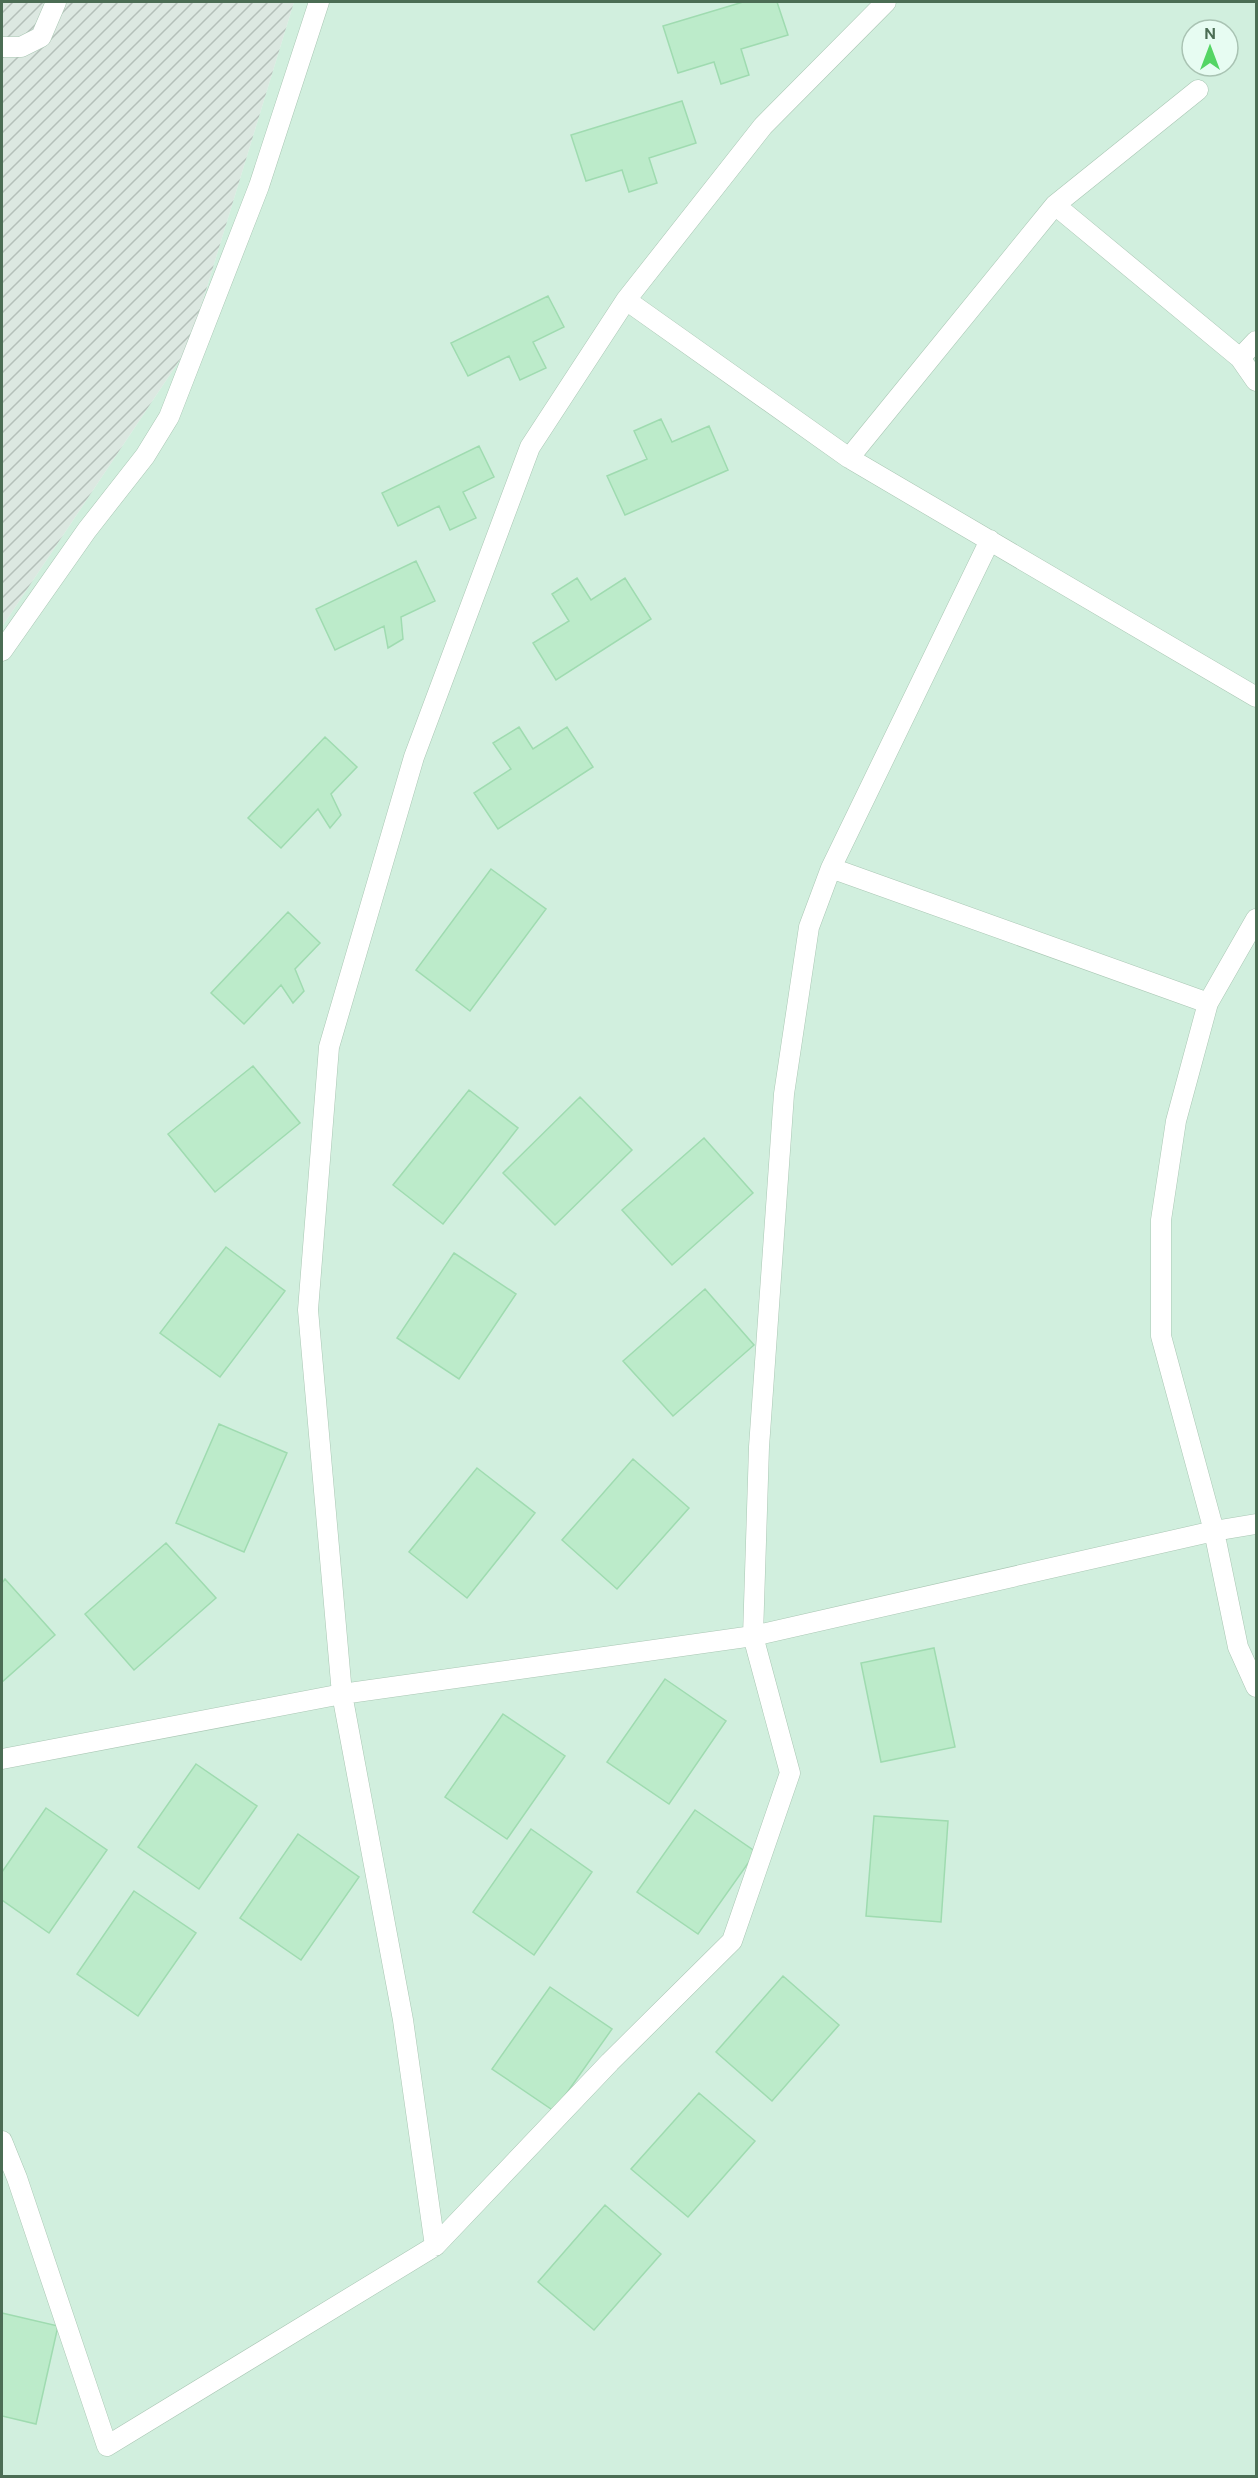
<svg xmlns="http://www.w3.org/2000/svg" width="1258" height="2478" font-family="'DM Sans',sans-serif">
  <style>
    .residential { fill: #d1efde; fill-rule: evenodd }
    .industrial { fill: url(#industrial-furrows) }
    .building { fill: #bcebca; stroke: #9fdbb0; stroke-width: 1.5 }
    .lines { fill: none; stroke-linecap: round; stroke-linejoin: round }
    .lane-casing { stroke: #aac7b4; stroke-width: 21 }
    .lane { stroke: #fff; stroke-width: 20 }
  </style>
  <defs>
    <pattern id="industrial-furrows" width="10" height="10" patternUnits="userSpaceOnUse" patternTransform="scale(1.5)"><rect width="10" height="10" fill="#dce8e1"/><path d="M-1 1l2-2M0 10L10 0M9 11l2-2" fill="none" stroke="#b4c0b9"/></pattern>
  </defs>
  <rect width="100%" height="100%" fill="#e1f9ed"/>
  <path class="residential" d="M 294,2 L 1256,2 L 1256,2476 L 2,2476 L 2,627 L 189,346 ZM 1192,30 L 1228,30 L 1228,66 L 1192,66 Z"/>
  <path class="industrial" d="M 2,2 L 294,2 L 189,346 L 2,627 Z"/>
  <path class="building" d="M 743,2 L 777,2 L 788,35 L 741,49 L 749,75 L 721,84 L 714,62 L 678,73 L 663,26 Z
    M 682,101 L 696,143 L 649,158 L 657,183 L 629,192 L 622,170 L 586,181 L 571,135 Z
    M 548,296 L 564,327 L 533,342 L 546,368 L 520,380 L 509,356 L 468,376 L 451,343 Z
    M 661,419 L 672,442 L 709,426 L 728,470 L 625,515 L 607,476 L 647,459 L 634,431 Z
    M 479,446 L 494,477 L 463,492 L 476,518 L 450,530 L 439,506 L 398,526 L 382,493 Z
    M 416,561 L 435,601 L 401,617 L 403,639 L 388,648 L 384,626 L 335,650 L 316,609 Z
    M 577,578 L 591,600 L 625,578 L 651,619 L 556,680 L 533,643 L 569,621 L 552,594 Z
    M 519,727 L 533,749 L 567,727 L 593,767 L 498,829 L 474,793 L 511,769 L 493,743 Z
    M 325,737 L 357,767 L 331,794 L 341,815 L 330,828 L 318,809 L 281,848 L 248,818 Z
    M 491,869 L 546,909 L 470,1011 L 416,970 Z
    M 288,912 L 320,943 L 295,969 L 304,991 L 293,1003 L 281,985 L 244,1024 L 211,993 Z
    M 253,1066 L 300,1123 L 215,1192 L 168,1134 Z
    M 469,1090 L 518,1128 L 443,1224 L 393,1185 Z
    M 580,1097 L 632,1150 L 555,1225 L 503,1173 Z
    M 704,1138 L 753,1193 L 672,1265 L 622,1210 Z
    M 226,1247 L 285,1291 L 220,1377 L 160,1333 Z
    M 454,1253 L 516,1294 L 459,1379 L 397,1338 Z
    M 705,1289 L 754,1345 L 673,1416 L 623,1361 Z
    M 219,1424 L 287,1453 L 244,1552 L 176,1523 Z
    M 633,1459 L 689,1508 L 617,1589 L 562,1540 Z
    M 477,1468 L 535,1513 L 467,1598 L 409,1552 Z
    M 166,1543 L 216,1598 L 134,1670 L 85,1614 Z
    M 5,1579 L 55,1635 L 2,1682 L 2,1583 Z
    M 934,1648 L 955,1747 L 881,1762 L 861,1663 Z
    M 665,1679 L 726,1721 L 669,1804 L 607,1762 Z
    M 503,1714 L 565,1756 L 507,1839 L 445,1797 Z
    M 196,1764 L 257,1806 L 199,1889 L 138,1847 Z
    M 46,1808 L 107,1850 L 49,1933 L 2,1900 L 2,1872 Z
    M 695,1810 L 756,1852 L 698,1934 L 637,1892 Z
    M 874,1816 L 948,1821 L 941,1922 L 866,1916 Z
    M 531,1829 L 592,1872 L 534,1955 L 473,1912 Z
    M 298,1834 L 359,1877 L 301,1960 L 240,1918 Z
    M 134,1891 L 196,1933 L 138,2016 L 77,1974 Z
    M 783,1976 L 839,2025 L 772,2101 L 716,2052 Z
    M 550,1987 L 612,2029 L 554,2111 L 492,2069 Z
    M 699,2093 L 755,2141 L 688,2217 L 631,2169 Z
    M 605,2205 L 661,2254 L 594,2330 L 538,2282 Z
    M 2,2313 L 58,2326 L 36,2424 L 2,2416 Z"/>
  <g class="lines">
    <g class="lane-casing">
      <path id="lane" d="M 2,47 L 21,47 L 41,37 L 56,2
        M 1055,205 L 1240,358 L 1256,381
        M 626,300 L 849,458 L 1256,697
        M 1240,358 L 1256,341
        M 849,458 L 1055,205 L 1198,90
        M 2,651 L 87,530 L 145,456 L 169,417 L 259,186 L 319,2
        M 831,868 L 1208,1003
        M 1256,919 L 1208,1003 L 1176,1121 L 1161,1220 L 1161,1336 L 1214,1531 L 1238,1647 L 1256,1687
        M 2,1759 L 342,1694 L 753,1636 L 1214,1531 L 1256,1524
        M 2,2141 L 17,2178 L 107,2446 L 435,2246 L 403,2020 L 342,1694 L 308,1310 L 329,1047 L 414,757 L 530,447 L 626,300 L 763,126 L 886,2
        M 435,2246 L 610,2062 L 732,1941 L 790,1773 L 753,1636 L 759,1447 L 784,1094 L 809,927 L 831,868 L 990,540"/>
    </g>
    <use href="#lane" class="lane"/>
  </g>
  <rect width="1258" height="2478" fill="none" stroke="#4b6d54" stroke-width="6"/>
  <g transform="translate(1210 48)"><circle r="28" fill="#e7fcf2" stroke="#a9c3b3" stroke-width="1.5"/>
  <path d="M0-4.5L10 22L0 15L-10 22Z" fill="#54d564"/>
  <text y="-9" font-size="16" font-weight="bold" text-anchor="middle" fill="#4b6d54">N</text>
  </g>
</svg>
